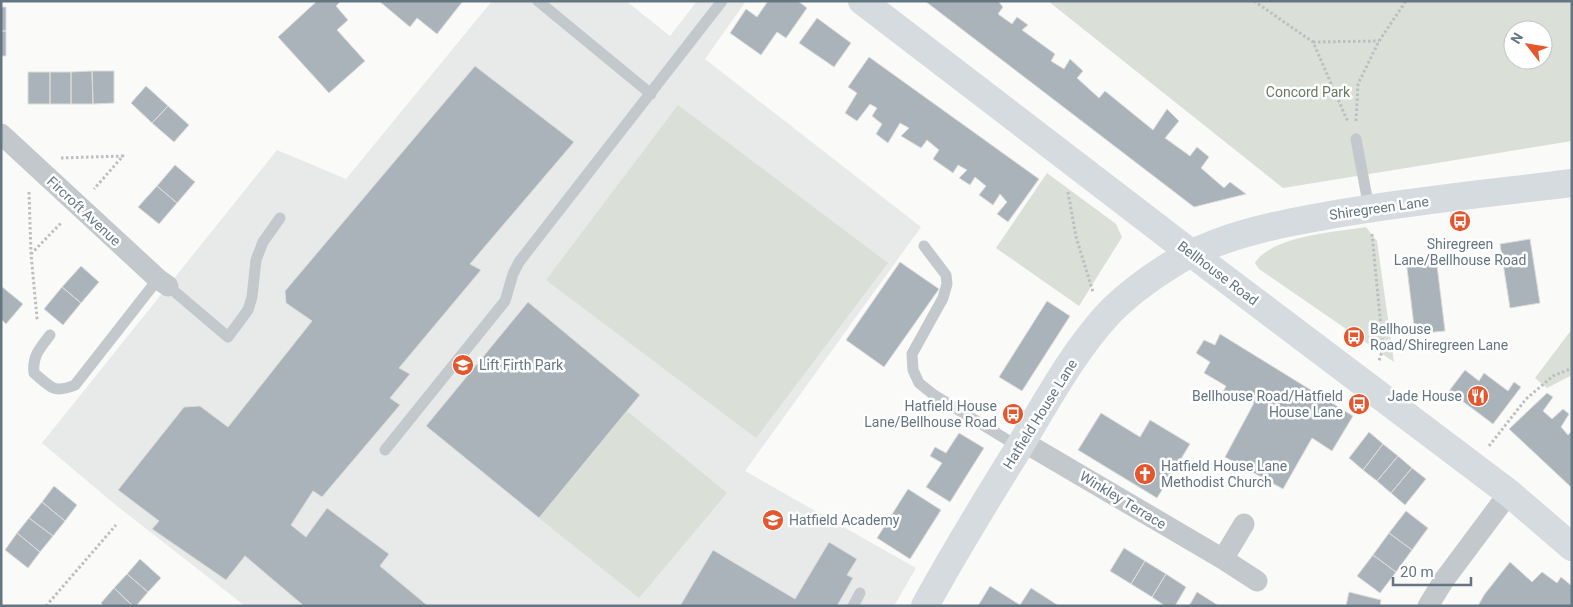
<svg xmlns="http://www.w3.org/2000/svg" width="1573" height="607" font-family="Roboto,sans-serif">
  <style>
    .built { fill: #e8e9e9 }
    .green { fill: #dadfd7; fill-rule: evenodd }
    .building { fill: #aab3b9; stroke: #dcdcda }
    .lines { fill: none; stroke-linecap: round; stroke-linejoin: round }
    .path { stroke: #bbbfc2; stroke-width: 3; stroke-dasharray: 2.5 2.5; stroke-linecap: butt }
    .lane { stroke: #c3c8cc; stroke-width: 11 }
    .street { stroke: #c3c8cc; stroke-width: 21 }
    .secondary { stroke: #d6dbdf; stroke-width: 28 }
    .labels { text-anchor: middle; stroke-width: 5; stroke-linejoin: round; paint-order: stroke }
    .park-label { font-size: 14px; fill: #687a64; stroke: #fff }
    .street-label { font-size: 14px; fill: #657683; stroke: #fff }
    .poi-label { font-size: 14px; fill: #657683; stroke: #fff; text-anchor: start }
  </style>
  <rect width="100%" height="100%" fill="#fafaf8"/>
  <path class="built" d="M 492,1 L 626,1 L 670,36 L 697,1 L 746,1 L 705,59 L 921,227 L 745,471 L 916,568 L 894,606 L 245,606 L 117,506 L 42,443 L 277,150 L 346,179 Z"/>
  <path class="green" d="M 1048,1 L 1572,1 L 1572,141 L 1283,188 ZM 1513,30 L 1543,30 L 1543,60 L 1513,60 Z
    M 678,105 L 888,263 L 756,438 L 546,280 Z
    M 1047,173 L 1116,224 L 1122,237 L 1079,306 L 996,248 Z
    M 1366,227 L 1377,241 L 1394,362 L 1259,269 L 1255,263 C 1271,236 1336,232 1366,227 Z
    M 1572,329 L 1572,375 L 1547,388 L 1535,378 Z
    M 627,411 L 727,493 L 639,598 L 539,518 Z"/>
  <path class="building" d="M 317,1 L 341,1 L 336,6 L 348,20 L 337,30 L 365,61 L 329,93 L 278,37 Z
    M 379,1 L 463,1 L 437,34 L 417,18 L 410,27 Z
    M 768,1 L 798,1 L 807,8 L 786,38 L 777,32 L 761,55 L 730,33 L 746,9 L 757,17 Z
    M 925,1 L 998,1 L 1003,7 L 998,14 L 1012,24 L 1017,17 L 1028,25 L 1022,30 L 1055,54 L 1051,61 L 1064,69 L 1070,59 L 1083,71 L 1077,78 L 1099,98 L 1105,91 L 1153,130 L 1167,109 L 1179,121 L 1165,138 L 1190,156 L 1197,147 L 1209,157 L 1201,168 L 1224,188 L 1230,182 L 1246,194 L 1194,207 Z
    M 1,7 L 6,7 L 6,31 L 1,31 Z
    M 817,18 L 851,43 L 834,67 L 799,43 Z
    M 1,31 L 6,31 L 6,56 L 1,56 Z
    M 869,57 L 1039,179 L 1008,222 L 997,214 L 1007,202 L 1000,194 L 993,205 L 979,195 L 986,186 L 975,177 L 970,185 L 959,178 L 967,170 L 958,165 L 953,173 L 933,159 L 939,150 L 927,140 L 921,148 L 901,136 L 909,128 L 900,123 L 888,143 L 876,134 L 882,124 L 872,116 L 877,108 L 870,104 L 857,121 L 845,113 L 857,93 L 848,87 Z
    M 475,66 L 574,142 L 470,264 L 481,270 L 399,368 L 410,374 L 390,398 L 400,405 L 322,497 L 313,491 L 291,525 L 306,537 L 327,508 L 389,554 L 380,566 L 428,606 L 304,606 L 245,556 L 226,580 L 152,529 L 159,521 L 118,490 L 184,407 L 200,406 L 228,427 L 312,321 L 286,303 L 285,291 Z
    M 92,71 L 114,71 L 114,103 L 93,104 Z
    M 92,71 L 93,104 L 71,104 L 71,72 Z
    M 28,72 L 50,72 L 50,104 L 28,104 Z
    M 50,72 L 71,72 L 71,104 L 50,104 Z
    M 146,86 L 168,106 L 152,123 L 131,103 Z
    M 168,106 L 189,125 L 174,142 L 152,123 Z
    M 175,165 L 195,182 L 177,203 L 157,186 Z
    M 157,186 L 177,203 L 159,224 L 138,207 Z
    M 1530,239 L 1540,303 L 1510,308 L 1500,244 Z
    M 1436,257 L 1445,331 L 1415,334 L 1406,260 Z
    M 900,262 L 939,289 L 884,367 L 846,340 Z
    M 81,266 L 99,282 L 81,303 L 62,287 Z
    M 1,286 L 23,304 L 6,324 L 1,319 Z
    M 62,287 L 81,303 L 63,325 L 44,309 Z
    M 1047,301 L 1070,316 L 1022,391 L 999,377 Z
    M 528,302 L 640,395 L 539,518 L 426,426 Z
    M 1220,334 L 1353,416 L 1332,451 L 1312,438 L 1283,489 L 1225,457 L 1254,403 L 1240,394 L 1235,401 L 1229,403 L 1222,399 L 1222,394 L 1226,386 L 1204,373 L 1210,362 L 1196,353 L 1204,340 L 1215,345 Z
    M 1465,370 L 1479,381 L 1484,373 L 1508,391 L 1514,382 L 1521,387 L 1493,424 L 1449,391 Z
    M 1547,393 L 1553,397 L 1543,411 L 1552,419 L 1563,409 L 1569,414 L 1561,427 L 1568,435 L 1572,431 L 1572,488 L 1509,429 Z
    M 1101,413 L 1140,437 L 1150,420 L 1190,444 L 1157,498 L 1078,450 Z
    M 1369,432 L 1383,444 L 1363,470 L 1349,458 Z
    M 959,433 L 984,448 L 950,502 L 926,487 L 942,463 L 930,456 L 935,447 L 946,453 Z
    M 1383,444 L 1398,456 L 1377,481 L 1363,470 Z
    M 1398,456 L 1412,468 L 1391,493 L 1377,481 Z
    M 1412,468 L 1426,479 L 1405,505 L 1391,493 Z
    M 54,486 L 77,505 L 65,521 L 42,502 Z
    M 908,489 L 941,510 L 910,559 L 877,538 Z
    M 42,502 L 65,521 L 53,536 L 29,518 Z
    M 1406,511 L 1428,528 L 1412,550 L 1389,533 Z
    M 29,518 L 53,536 L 40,552 L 17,533 Z
    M 17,533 L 40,552 L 28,568 L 5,550 Z
    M 1389,533 L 1412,550 L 1396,572 L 1373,555 Z
    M 829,542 L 857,559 L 847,575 L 853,578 L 837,606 L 680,606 L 713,550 L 795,599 Z
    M 1124,548 L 1145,561 L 1131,584 L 1110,571 Z
    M 1373,555 L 1396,572 L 1380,593 L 1357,576 Z
    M 140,559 L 161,578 L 148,592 L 127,574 Z
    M 1145,561 L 1166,574 L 1152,597 L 1131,584 Z
    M 1510,562 L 1532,582 L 1542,572 L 1557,583 L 1561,577 L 1572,586 L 1572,606 L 1478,606 L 1484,595 Z
    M 127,574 L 148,592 L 136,606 L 133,606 L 114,588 Z
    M 1166,574 L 1186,587 L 1175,606 L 1165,606 L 1152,597 Z
    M 990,586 L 1020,605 L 1031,588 L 1059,606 L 978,606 Z
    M 114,588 L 133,606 L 104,606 L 101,603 Z
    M 1197,592 L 1219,606 L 1189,606 Z
    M 1349,592 L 1381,600 L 1380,606 L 1346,606 Z"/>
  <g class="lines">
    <path class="path" d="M 1254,1 L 1313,42 L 1348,122
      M 1313,42 L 1379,41
      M 1356,121 L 1358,84 L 1379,41 L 1406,1
      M 61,158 L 123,156 L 94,189
      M 29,192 L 31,254 L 37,318 L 38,320
      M 1068,192 L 1076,237 L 1093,292
      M 1372,234 L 1383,348 L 1379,361
      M 31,254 L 62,222
      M 1489,446 L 1526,399 L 1553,376 L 1572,368
      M 46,606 L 116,525"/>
    <path class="lane" d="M 538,1 L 651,94
      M 1356,139 L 1369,208
      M 924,246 L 946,275 L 947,284 L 943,298 L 912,354 L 913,370 L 919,383 L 934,395 L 1019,447
      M 168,286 L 228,337 L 248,310 L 252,297 L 256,260 L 263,242 L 280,218
      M 50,335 C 40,348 32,356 34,373 C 51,387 53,394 75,385 L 158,279
      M 385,450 L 505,301 L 513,274 L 519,262 L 722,1
      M 853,606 L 860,593"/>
    <path class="street" d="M 1,134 L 158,279 L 168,286
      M 1022,441 L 1223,559 L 1257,581
      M 1223,559 L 1244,524
      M 1428,606 L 1444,580 L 1509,493"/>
    <path class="secondary" d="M 862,1 L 1191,253 L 1509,493 L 1572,547
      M 925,606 C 953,554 984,504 1015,454 C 1044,406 1073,351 1111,311 C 1134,288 1161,270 1189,254 C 1198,250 1207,247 1216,243 C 1253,229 1291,222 1330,215 C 1410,201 1491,193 1572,183"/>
  </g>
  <defs>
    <g id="bus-disc" transform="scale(1.125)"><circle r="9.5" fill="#e4572e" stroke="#fff"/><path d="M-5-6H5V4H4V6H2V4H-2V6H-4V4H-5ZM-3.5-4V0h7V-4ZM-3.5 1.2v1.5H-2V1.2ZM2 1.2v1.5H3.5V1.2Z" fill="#fff"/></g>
    <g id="school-disc" transform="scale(1.125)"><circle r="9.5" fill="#e4572e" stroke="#fff"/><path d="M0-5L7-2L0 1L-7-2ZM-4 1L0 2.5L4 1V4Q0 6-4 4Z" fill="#fff"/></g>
    <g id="restaurant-disc" transform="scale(1.125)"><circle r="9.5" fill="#e4572e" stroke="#fff"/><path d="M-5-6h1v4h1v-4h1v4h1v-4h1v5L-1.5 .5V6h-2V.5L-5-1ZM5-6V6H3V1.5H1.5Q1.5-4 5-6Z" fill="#fff"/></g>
    <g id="church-disc" transform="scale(1.125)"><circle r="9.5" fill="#e4572e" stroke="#fff"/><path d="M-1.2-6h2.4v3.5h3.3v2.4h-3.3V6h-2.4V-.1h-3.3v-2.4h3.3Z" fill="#fff"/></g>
  </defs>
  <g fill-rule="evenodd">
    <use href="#bus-disc" x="1460" y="221"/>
    <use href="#bus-disc" x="1354" y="337"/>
    <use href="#school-disc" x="463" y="365"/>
    <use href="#restaurant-disc" x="1478" y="396"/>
    <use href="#bus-disc" x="1359" y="404"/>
    <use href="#bus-disc" x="1013" y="414"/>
    <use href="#church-disc" x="1145" y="474"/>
    <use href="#school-disc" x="773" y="520"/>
  </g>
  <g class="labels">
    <g class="park-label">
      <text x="1308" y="97">Concord Park</text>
    </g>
    <g class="street-label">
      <text transform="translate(1379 208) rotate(-8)" y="5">Shiregreen Lane</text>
      <text transform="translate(84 211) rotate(43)" y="5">Fircroft Avenue</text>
      <text transform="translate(1218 273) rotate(37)" y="5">Bellhouse Road</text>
      <text transform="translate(1040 414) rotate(-58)" y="5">Hatfield House Lane</text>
      <text transform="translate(1123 500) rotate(31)" y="5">Winkley Terrace</text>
    </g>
    <g class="poi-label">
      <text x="1460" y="249" text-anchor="middle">Shiregreen<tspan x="1460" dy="16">Lane/Bellhouse Road</tspan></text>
      <text x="1370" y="334">Bellhouse<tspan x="1370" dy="16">Road/Shiregreen Lane</tspan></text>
      <text x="479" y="370">Lift Firth Park</text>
      <text x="1343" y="401" text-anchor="end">Bellhouse Road/Hatfield<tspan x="1343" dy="16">House Lane</tspan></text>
      <text x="1462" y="401" text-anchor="end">Jade House</text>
      <text x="997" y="411" text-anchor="end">Hatfield House<tspan x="997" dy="16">Lane/Bellhouse Road</tspan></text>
      <text x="1161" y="471">Hatfield House Lane<tspan x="1161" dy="16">Methodist Church</tspan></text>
      <text x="789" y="525">Hatfield Academy</text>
    </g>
  </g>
  <rect width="1573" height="607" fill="none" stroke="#657683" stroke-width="5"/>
  <g transform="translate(1528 45) rotate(301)"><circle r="24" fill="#ffffff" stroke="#c1c8cd"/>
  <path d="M0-4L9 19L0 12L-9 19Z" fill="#e4572e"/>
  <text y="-8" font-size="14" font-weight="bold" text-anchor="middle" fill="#657683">N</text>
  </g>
  <path d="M1393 577v8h78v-8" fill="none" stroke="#657683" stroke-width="2.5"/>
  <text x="1400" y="577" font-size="15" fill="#657683" stroke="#ffffff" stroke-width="4" paint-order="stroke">20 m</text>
</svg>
